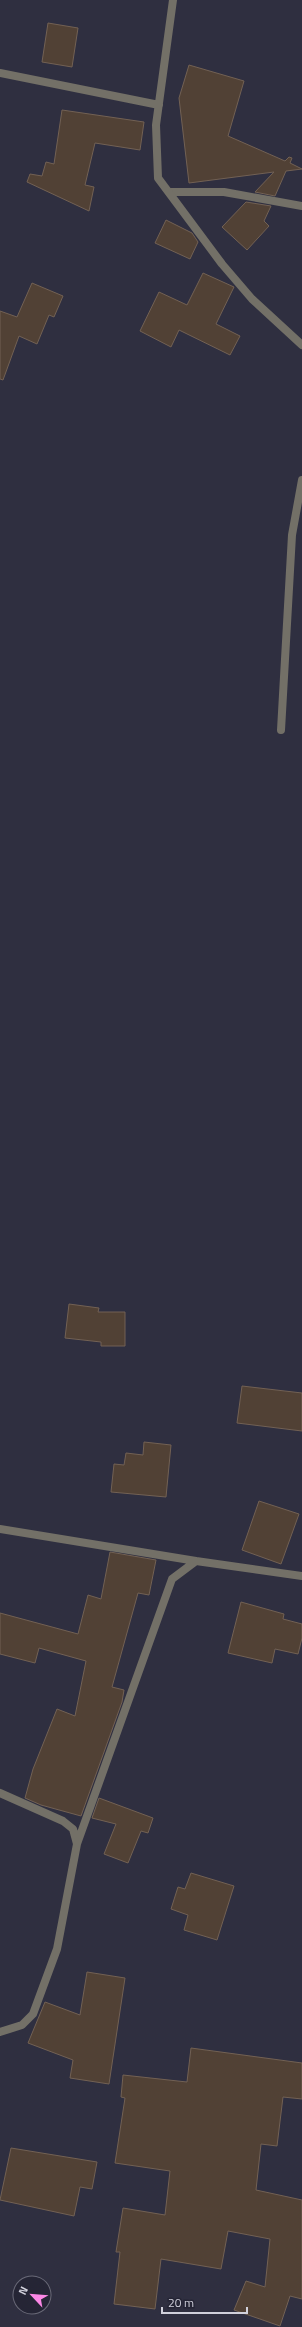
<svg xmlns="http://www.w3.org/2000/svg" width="302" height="2327" font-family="'Titillium Web',sans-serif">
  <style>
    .building { fill: #514135; stroke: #726154 }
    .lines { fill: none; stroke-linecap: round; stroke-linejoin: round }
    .service { stroke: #737067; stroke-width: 8 }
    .minor { stroke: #737067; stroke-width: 8 }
  </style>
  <rect width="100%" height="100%" fill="#2f2f40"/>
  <path class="building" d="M 48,23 L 78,28 L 72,67 L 42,62 Z
    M 189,65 L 244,81 L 228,136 L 285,161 L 289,157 L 292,158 L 290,163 L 302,169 L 286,171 L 275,196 L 255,192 L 274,172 L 189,183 L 179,98 Z
    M 62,110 L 144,122 L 140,150 L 95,143 L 85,185 L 94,187 L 89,211 L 27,182 L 30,174 L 42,176 L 46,162 L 54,164 Z
    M 246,202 L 271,206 L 264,221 L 269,226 L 247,250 L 222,227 Z
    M 166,220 L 192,233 L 198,242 L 190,259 L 155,243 Z
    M 203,273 L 234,287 L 216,324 L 240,336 L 230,355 L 179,330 L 171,347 L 140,331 L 159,292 L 187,305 Z
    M 32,283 L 63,296 L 54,317 L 49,315 L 37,344 L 19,336 L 3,380 L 0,379 L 0,311 L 17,317 Z
    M 69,1304 L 99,1308 L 98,1312 L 125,1312 L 125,1346 L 101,1346 L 101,1342 L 65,1338 Z
    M 242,1386 L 302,1393 L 302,1431 L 237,1423 Z
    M 144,1442 L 171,1445 L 166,1497 L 111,1492 L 114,1464 L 124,1465 L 126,1453 L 143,1455 Z
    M 259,1501 L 299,1514 L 281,1564 L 242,1550 Z
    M 110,1552 L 156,1560 L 149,1595 L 138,1593 L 112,1687 L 124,1690 L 122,1702 L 81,1816 L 41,1805 L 25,1798 L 33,1769 L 57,1709 L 75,1716 L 86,1661 L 39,1648 L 35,1663 L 0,1654 L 0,1613 L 78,1634 L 88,1595 L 101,1599 Z
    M 241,1602 L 284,1614 L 283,1619 L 302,1624 L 302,1638 L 298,1654 L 275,1649 L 272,1663 L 228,1653 Z
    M 99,1798 L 153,1818 L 148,1833 L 141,1831 L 128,1863 L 104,1854 L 116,1824 L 92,1818 Z
    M 191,1873 L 234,1886 L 217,1940 L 184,1930 L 188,1915 L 171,1909 L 178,1887 L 185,1889 Z
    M 87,1972 L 125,1978 L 109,2084 L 70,2078 L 73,2060 L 28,2043 L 45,2002 L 80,2015 Z
    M 191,2048 L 302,2063 L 302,2099 L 283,2097 L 277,2146 L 261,2144 L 256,2190 L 302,2200 L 302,2299 L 290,2296 L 280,2326 L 234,2310 L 246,2281 L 265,2287 L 270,2239 L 228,2231 L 221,2269 L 161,2259 L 155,2309 L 114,2304 L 120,2252 L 116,2252 L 123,2208 L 165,2215 L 170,2171 L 115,2163 L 125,2098 L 121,2097 L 123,2075 L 187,2082 Z
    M 11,2148 L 97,2162 L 92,2189 L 80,2187 L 74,2216 L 0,2200 Z"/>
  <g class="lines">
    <path class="service" d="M 170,192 L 224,192 L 302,206"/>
    <path class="minor" d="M 173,0 L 156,125 L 158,178 L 222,264 L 252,299 L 302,345
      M 0,73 L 159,105
      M 281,730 L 292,535 L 302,480
      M 0,1529 L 196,1561
      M 0,1793 L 63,1821 L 73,1829 L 77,1844 L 57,1949 L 33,2014 L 22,2025 L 0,2032
      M 77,1844 L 172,1579 L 196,1561 L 302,1576"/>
  </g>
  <g transform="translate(32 2295) rotate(296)"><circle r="19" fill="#252535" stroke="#6a6a78"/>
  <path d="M0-3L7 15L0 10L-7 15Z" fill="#fb87e5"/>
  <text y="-6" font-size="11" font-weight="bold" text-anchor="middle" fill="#d1d1dc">N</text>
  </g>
  <path d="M162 2307v6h85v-6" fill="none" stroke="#d1d1dc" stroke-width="2"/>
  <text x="168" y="2307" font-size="12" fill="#d1d1dc" stroke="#252535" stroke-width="3" paint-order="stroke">20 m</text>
</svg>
